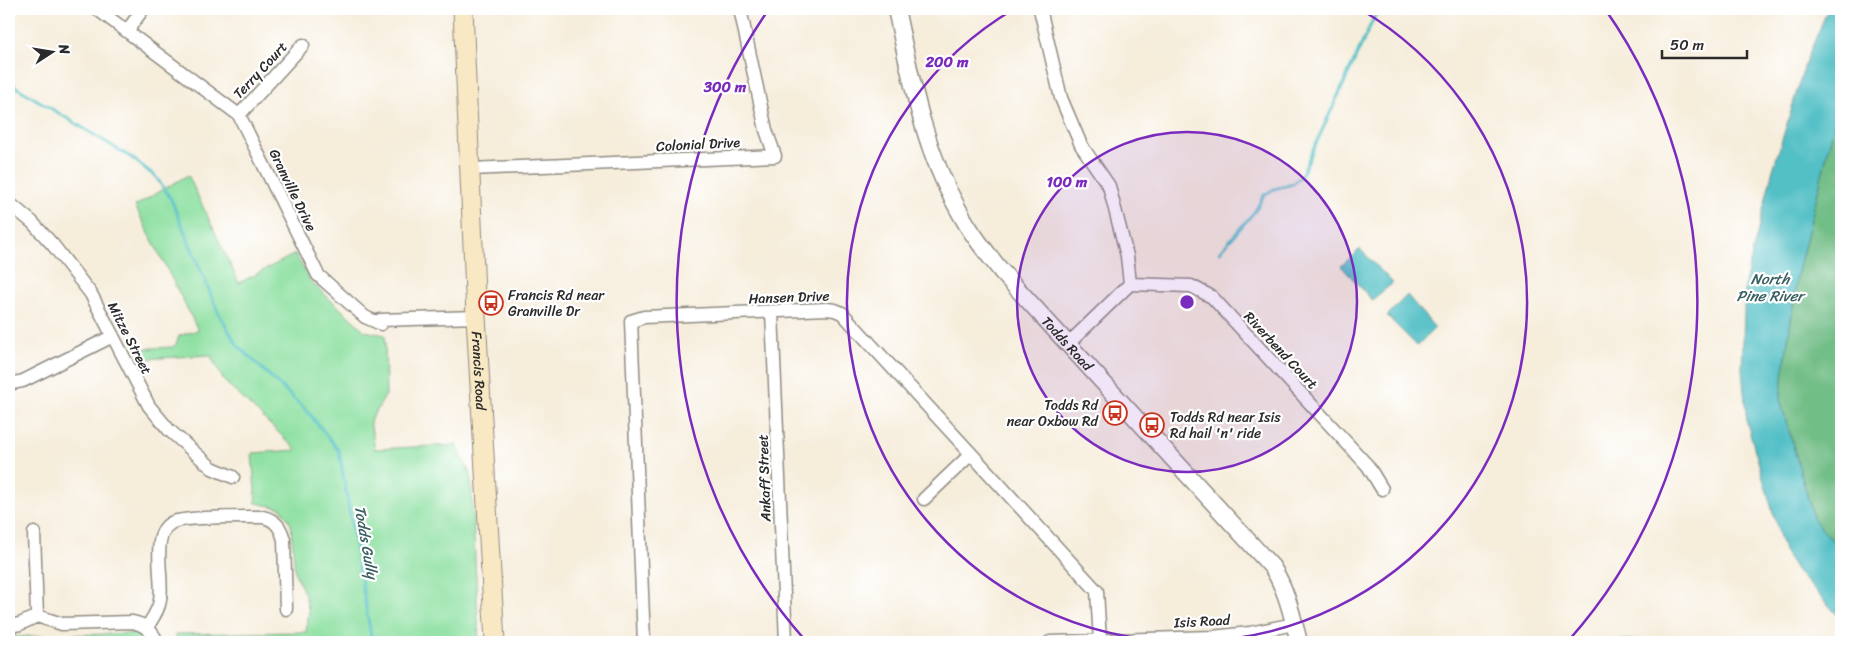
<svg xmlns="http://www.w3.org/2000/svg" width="1850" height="651" font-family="Sriracha,sans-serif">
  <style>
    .green { fill: #8de0a1; stroke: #5c8666 }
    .forest { fill: #72be87; stroke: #4e7459 }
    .water { fill: #52c0c6; stroke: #3e7678 }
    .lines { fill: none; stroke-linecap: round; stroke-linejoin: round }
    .stream { stroke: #52c0c6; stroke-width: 3 }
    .minor-casing { stroke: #908c83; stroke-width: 15 }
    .tertiary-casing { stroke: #908c83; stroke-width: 19 }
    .secondary-casing { stroke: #908c83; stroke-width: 21 }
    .minor { stroke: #fff; stroke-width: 12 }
    .tertiary { stroke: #fff; stroke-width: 16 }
    .secondary { stroke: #f8e8c3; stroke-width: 19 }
    .ring { fill: none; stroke: #7b2cbf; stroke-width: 2.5 }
    .labels { text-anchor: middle; stroke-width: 4.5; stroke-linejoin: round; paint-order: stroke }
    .street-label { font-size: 14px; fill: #2b2b2b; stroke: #fff }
    .poi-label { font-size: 14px; fill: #2b2b2b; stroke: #fff; text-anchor: start }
    .water-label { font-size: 15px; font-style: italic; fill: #395f61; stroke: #fff }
    .centre { fill: #7b2cbf; stroke: #fff; stroke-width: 2.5 }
    .ring-label { font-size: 15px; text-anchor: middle; font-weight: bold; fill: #7b2cbf; stroke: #fff; stroke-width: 4.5; stroke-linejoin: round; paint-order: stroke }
  </style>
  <rect width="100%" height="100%" fill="#fff"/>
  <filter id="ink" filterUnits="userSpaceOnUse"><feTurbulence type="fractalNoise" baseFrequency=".02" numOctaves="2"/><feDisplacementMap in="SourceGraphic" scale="10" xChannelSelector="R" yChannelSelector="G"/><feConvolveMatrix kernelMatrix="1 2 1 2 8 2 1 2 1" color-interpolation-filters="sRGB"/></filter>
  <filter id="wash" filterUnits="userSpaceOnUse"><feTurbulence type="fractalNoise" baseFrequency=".0096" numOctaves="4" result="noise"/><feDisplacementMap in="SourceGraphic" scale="20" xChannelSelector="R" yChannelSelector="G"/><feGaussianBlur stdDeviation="1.12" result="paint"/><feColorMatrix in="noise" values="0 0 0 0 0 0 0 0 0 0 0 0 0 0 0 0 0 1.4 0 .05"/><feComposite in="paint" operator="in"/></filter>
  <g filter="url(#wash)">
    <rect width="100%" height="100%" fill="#f6eddb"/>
    <path class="green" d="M 188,175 L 239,283 L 295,254 L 311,282 L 365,331 L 385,335 L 386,395 L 370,421 L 375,449 L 456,445 L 471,475 L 479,642 L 176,642 L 176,634 L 306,632 L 309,612 L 305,595 L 295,573 L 291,524 L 281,508 L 256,503 L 252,453 L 297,450 L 224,381 L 210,355 L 144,359 L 136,349 L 173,347 L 176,344 L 179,336 L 198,330 L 135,206 Z
      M 136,633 L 147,642 L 9,642 L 9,637 Z
      M 1811,637 L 1814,642 L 1516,642 Z"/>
    <path class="forest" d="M 1841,104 L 1841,550 L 1814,520 L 1780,399 L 1797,276 L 1838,110 Z"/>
    <path class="water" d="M 1828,9 L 1841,9 L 1841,104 L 1838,110 L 1797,276 L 1780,399 L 1814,520 L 1841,550 L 1841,619 L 1797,571 L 1784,551 L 1747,423 L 1742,370 L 1745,283 L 1772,173 L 1806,61 Z
      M 1360,249 L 1393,283 L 1372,300 L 1341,266 Z
      M 1407,295 L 1435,328 L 1417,346 L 1387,316 Z"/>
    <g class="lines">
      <path class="stream" d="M 9,81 L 16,87 L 132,158 L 156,177 L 171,199 L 219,314 L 238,346 L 308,412 L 339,451 L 372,642
        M 1220,252 L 1255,211 L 1264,195 L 1274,189 L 1293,184 L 1301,176 L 1378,9"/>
    </g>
  </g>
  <g filter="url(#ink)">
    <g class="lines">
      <g class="minor-casing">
        <path id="minor" d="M 97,9 L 239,115 L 318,275 L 365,317 L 381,324 L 380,320 L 476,317
          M 1040,9 L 1061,98 L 1081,145 L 1109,186 L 1127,256 L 1130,284 L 1068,344
          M 127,31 L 143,9
          M 239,115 L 303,45
          M 471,169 L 775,156 L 766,130 L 740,9
          M 9,203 L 32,222 L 53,245 L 91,294 L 149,406 L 169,430 L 212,468 L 233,477
          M 1130,284 L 1191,286 L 1212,297 L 1368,466 L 1382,489
          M 772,312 L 786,642
          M 9,384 L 23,381 L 113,336
          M 924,499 L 971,454
          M 34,533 L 37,616
          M 9,626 L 20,624 L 37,616 L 62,624 L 132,622 C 144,624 152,630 157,642
          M 147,627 C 152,619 159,610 160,600 C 164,579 150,535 171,523 C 182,516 247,517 263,517 C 276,520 281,528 284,540 L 286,609
          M 644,642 L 631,321 L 644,317 L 827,309 L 835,310 L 842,313 L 1097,591 L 1100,641
          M 1050,642 L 1212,637 L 1250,633 L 1294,624"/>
      </g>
      <g class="tertiary-casing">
        <g id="tertiary">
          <path id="s1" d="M 896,9 C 911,78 923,147 958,209 C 970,232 986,252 1002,272 L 1272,567 C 1287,590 1292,616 1299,642"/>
        </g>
      </g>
      <g class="secondary-casing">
        <g id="secondary">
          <path id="s2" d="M 463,9 L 476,317 L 495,642"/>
        </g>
      </g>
      <use href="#minor" class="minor"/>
      <use href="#tertiary" class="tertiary"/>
      <use href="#secondary" class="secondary"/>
    </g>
  </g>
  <circle cx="1187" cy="302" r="170" fill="#7b2cbf" fill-opacity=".12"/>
  <g class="ring">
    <circle cx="1187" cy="302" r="170"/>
    <path d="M1360 9A340 340 0 1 1 1014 9"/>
    <path d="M805 640A510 510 0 0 1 769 9M1605 9A510 510 0 0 1 1569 640"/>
  </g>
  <defs>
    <g id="bus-ring" transform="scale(1.25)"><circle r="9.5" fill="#fff" stroke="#c8321e" stroke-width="1.5"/><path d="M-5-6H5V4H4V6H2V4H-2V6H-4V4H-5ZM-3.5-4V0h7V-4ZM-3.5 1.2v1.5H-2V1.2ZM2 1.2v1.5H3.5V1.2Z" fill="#c8321e"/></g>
  </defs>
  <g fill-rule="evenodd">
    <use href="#bus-ring" x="491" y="303"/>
    <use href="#bus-ring" x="1115" y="413"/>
    <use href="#bus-ring" x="1152" y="425"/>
  </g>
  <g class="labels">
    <g class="street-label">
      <text transform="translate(260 70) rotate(-47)" y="5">Terry Court</text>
      <text transform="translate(698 144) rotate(-3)" y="5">Colonial Drive</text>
      <text transform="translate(293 190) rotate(64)" y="5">Granville Drive</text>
      <text transform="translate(789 297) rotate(-2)" y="5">Hansen Drive</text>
      <text transform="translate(130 338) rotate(63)" y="5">Mitze Street</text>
      <text dy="5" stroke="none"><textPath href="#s1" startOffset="384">Todds Road</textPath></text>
      <text transform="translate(1281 350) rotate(47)" y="5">Riverbend Court</text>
      <text dy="5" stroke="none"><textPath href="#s2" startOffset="362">Francis Road</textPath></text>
      <text transform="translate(764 478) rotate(-92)" y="5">Ankaff Street</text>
      <text transform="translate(1202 621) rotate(-3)" y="5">Isis Road</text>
    </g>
    <g class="poi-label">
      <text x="508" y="300">Francis Rd near<tspan x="508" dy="16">Granville Dr</tspan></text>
      <text x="1098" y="410" text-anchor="end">Todds Rd<tspan x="1098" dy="16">near Oxbow Rd</tspan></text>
      <text x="1170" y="422">Todds Rd near Isis<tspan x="1170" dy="16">Rd hail 'n' ride</tspan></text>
    </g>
    <g class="water-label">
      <text x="1770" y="284">North<tspan x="1770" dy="17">Pine River</tspan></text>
      <text transform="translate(366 542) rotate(80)" y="5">Todds Gully</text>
    </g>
  </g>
  <circle cx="1187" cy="302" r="8" class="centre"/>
  <g class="ring-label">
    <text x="947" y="67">200 m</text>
    <text x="725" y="92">300 m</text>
    <text x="1067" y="187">100 m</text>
  </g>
  <rect width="1850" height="651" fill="none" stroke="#fff" stroke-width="30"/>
  <g transform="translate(52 52) rotate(78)" stroke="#ffffff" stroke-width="4" paint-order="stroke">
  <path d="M0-4L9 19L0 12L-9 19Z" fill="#2b2b2b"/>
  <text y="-8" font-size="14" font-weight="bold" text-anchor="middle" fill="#2b2b2b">N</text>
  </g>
  <path d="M1662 50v8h85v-8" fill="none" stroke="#2b2b2b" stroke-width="2.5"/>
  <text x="1670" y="50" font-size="15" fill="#2b2b2b" stroke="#ffffff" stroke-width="4" paint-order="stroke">50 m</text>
</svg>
